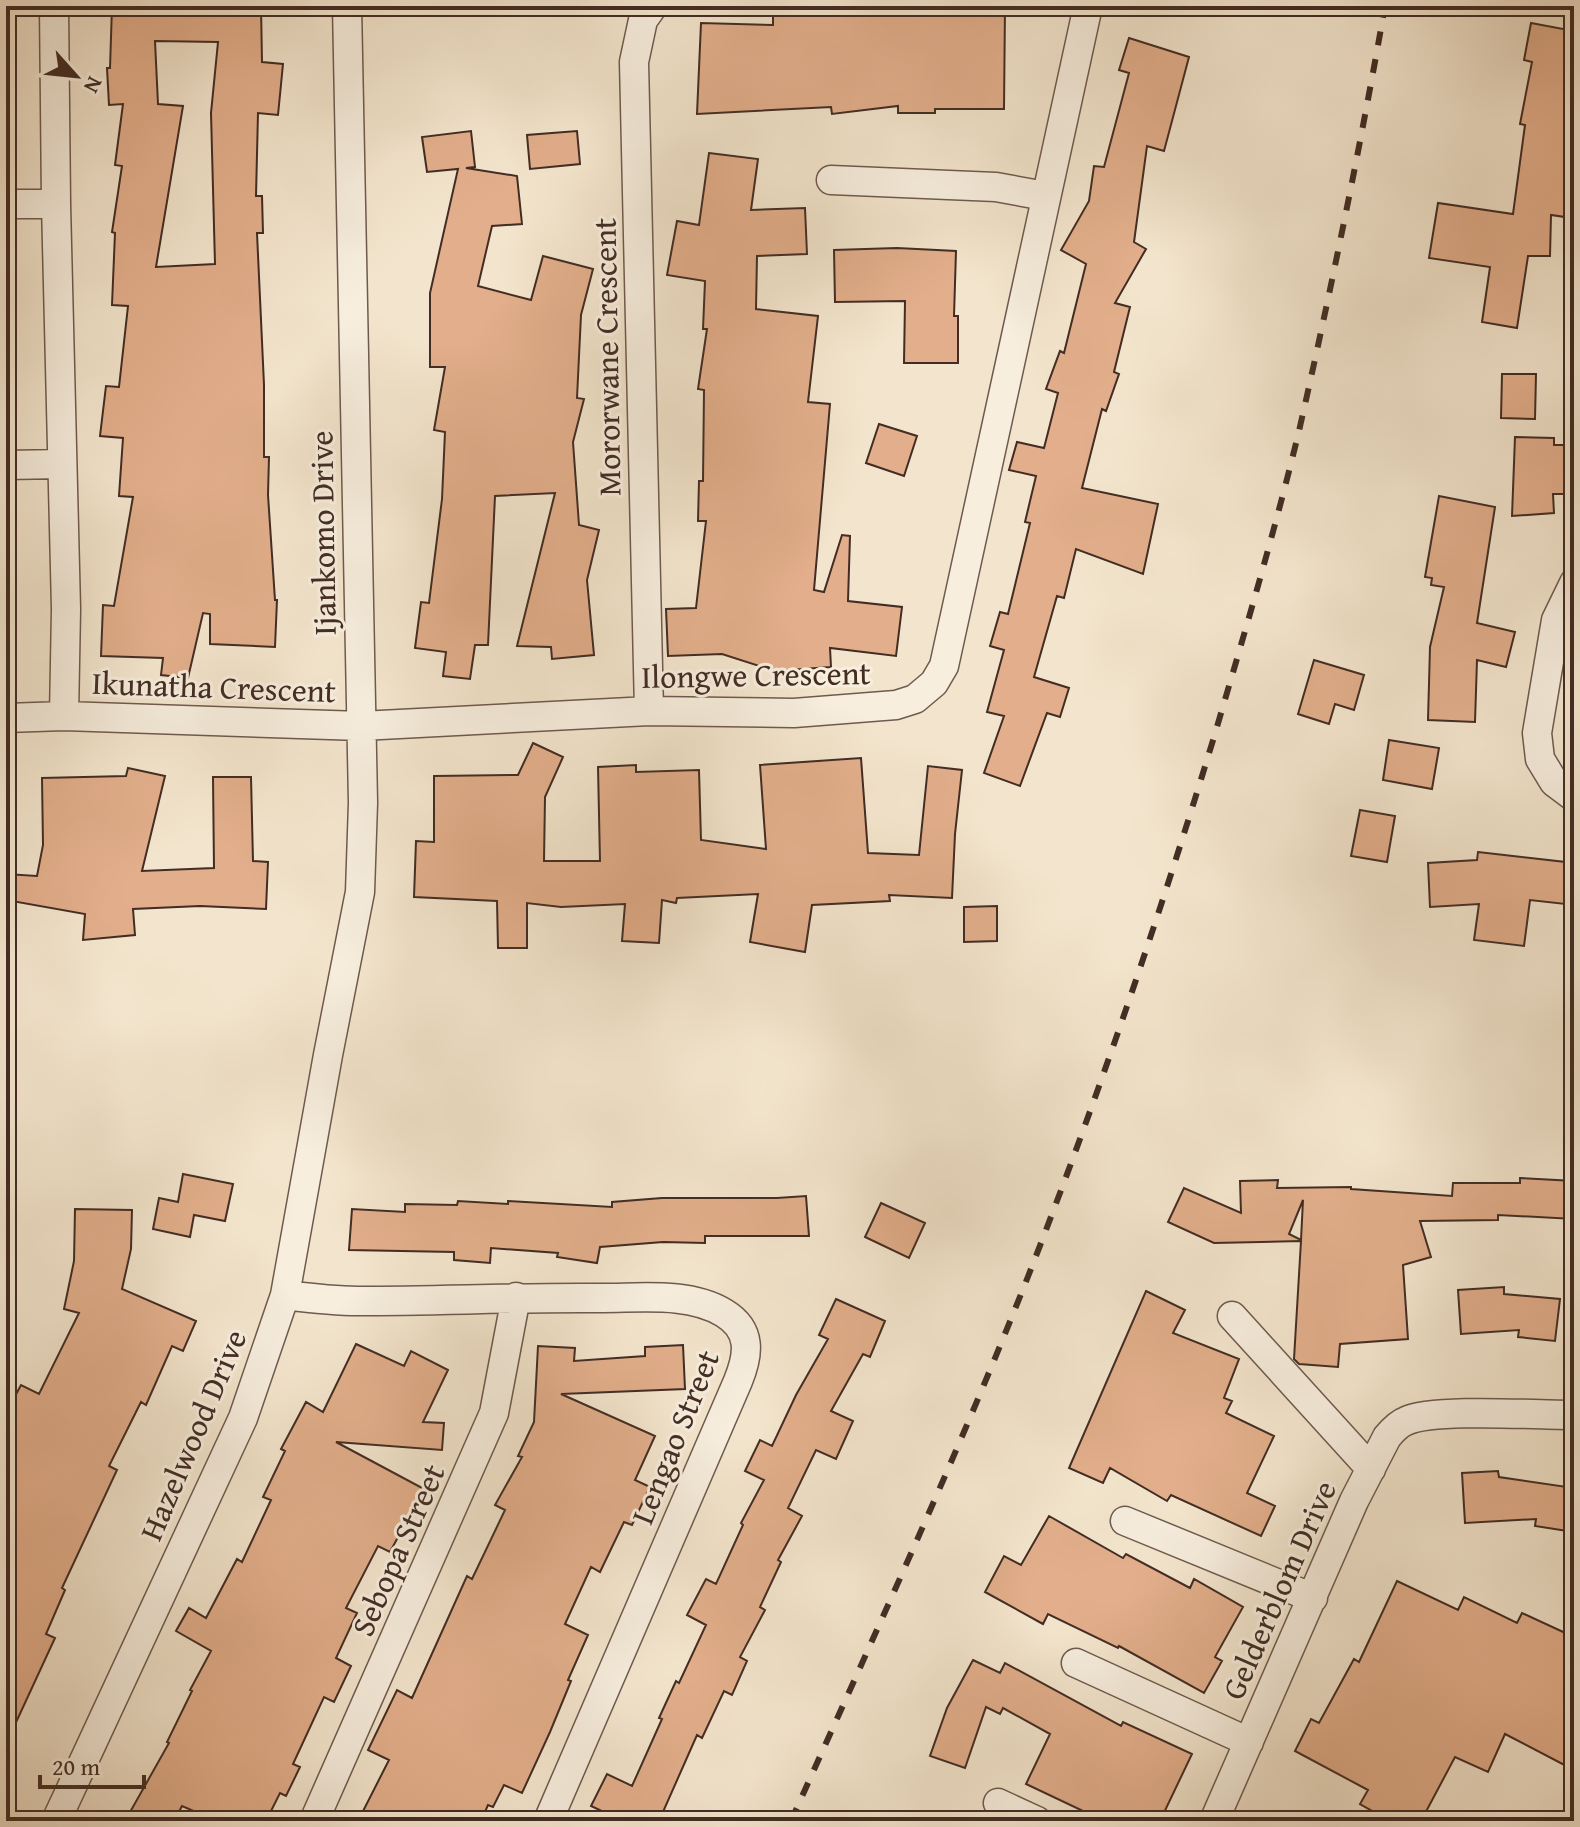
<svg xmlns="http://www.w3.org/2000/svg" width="1580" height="1827" font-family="'Gentium Book Plus',serif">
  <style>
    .building { fill: #e2ae8b; stroke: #422c24; stroke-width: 2; fill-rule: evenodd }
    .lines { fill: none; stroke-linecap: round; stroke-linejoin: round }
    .street-casing { stroke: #6e5a4e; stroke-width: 31 }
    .street { stroke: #f7eede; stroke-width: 28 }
    .rail { stroke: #422c24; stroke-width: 6; stroke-dasharray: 14 14; stroke-linecap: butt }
    .labels { text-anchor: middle; stroke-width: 6; stroke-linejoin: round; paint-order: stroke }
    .street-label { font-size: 32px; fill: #422c24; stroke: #f7eede }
  </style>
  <rect width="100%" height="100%" fill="#f3e5cd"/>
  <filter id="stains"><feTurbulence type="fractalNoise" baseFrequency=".0025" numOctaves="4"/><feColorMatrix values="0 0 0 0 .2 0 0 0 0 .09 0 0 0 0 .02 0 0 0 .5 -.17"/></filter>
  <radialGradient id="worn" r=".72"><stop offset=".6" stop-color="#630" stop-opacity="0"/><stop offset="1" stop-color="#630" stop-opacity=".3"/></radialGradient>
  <path class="building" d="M 112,6 L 261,6 L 262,62 L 283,64 L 278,115 L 258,113 L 256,196 L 262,196 L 263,233 L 257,233 L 264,385 L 264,457 L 269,457 L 268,495 L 275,600 L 277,600 L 275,647 L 210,644 L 210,614 L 203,613 L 188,678 L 161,675 L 163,658 L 101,656 L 103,605 L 114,606 L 133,497 L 119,496 L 123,438 L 100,436 L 106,386 L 119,387 L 128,306 L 112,305 L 115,233 L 112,232 L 122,166 L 115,165 L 123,104 L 109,105 L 107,68 L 110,68 ZM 155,41 L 218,42 L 211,113 L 215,264 L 156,267 L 183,106 L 158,104 Z
    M 773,6 L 1005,6 L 1004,109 L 935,109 L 935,113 L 898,113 L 898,106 L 832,114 L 831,107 L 697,114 L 701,23 L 773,25 Z
    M 1531,23 L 1574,31 L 1574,68 L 1569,98 L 1574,99 L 1574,106 L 1564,162 L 1572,163 L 1565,217 L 1551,215 L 1550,256 L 1528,256 L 1517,328 L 1482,322 L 1490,267 L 1429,258 L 1438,203 L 1513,214 L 1525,125 L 1520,124 L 1532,62 L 1524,60 Z
    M 1129,38 L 1189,57 L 1164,151 L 1147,146 L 1134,242 L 1146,249 L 1115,303 L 1130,307 L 1114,372 L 1119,374 L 1106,411 L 1102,409 L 1082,488 L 1158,504 L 1143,574 L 1076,549 L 1064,598 L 1057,596 L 1034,677 L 1069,688 L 1060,717 L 1047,713 L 1020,786 L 984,773 L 1004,716 L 987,712 L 1004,650 L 990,646 L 1000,612 L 1008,614 L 1030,523 L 1025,522 L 1036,476 L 1009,470 L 1017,442 L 1044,448 L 1058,393 L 1046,389 L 1060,351 L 1064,353 L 1086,264 L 1061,250 L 1089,201 L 1094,166 L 1104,167 L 1129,73 L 1119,70 Z
    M 471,131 L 475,167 L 466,168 L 517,176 L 522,224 L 492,226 L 478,286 L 531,300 L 543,256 L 593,269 L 581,315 L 577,398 L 584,399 L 573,442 L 579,525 L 599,530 L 587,580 L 594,655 L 552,659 L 551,647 L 517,646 L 555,493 L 495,496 L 488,645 L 475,645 L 470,679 L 443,676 L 446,652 L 415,648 L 421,602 L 429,603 L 442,499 L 445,432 L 434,430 L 445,367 L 430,367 L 430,293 L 458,169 L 427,172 L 422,137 Z
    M 577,131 L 580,164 L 530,169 L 527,135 Z
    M 709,153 L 758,159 L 751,210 L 805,208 L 807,254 L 757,256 L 756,309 L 818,316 L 808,402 L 830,404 L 814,590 L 824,592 L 842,535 L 850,536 L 848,601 L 902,607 L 896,656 L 830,648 L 831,667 L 775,671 L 722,654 L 668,656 L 666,609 L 696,608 L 706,521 L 698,521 L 699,481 L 703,481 L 704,390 L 698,389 L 707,329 L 703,329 L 705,281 L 667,275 L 677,221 L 699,225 Z
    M 897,248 L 956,251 L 954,316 L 958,316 L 958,363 L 904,363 L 905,301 L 835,302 L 834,250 Z
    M 1502,374 L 1536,374 L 1535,419 L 1501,418 Z
    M 879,424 L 917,436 L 904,476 L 866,463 Z
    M 1515,437 L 1554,438 L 1554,445 L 1574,445 L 1574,494 L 1553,494 L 1554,513 L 1512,516 Z
    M 1439,496 L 1495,507 L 1477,623 L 1515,632 L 1506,667 L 1477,660 L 1475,722 L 1428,720 L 1430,647 L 1444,587 L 1431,585 L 1432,578 L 1425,577 Z
    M 1314,660 L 1364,675 L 1354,710 L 1335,704 L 1329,724 L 1298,714 Z
    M 1389,740 L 1439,748 L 1432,789 L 1383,780 Z
    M 533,743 L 563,757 L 545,797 L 544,861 L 600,861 L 598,767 L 636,765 L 636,772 L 699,770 L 701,840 L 766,849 L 760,765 L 861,758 L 868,853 L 919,855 L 928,766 L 962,770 L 955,834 L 952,898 L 889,895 L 890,901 L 812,905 L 805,952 L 750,942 L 758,894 L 677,898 L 676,903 L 662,900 L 659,943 L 622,941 L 625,904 L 561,907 L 527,903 L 527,948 L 498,948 L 497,901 L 414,897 L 416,841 L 434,842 L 434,776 L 518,775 Z
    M 128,768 L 165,776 L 142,871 L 214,868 L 213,777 L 251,777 L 253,861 L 268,862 L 266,909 L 200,906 L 133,909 L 135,935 L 83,940 L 85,914 L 6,900 L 6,874 L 37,876 L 43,845 L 42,778 L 126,776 Z
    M 1360,810 L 1395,816 L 1387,862 L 1351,856 Z
    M 1478,852 L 1574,863 L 1574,905 L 1530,900 L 1524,946 L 1474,940 L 1479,904 L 1430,907 L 1428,863 L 1477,860 Z
    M 997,906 L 997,941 L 964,942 L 964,907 Z
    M 183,1174 L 233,1184 L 225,1221 L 194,1215 L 190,1237 L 153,1229 L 159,1198 L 178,1202 Z
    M 1520,1178 L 1574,1181 L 1574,1219 L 1498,1215 L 1498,1220 L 1420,1221 L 1431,1257 L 1403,1265 L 1408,1339 L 1340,1344 L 1338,1367 L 1299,1364 L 1294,1359 L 1301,1241 L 1214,1243 L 1168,1222 L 1184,1188 L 1241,1213 L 1240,1181 L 1278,1180 L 1277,1188 L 1351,1187 L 1351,1189 L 1452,1196 L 1453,1183 L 1520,1183 ZM 1303,1200 L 1301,1240 L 1289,1234 Z
    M 806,1196 L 809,1236 L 705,1236 L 705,1243 L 663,1242 L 600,1247 L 597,1263 L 557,1257 L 558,1253 L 491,1248 L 490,1263 L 454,1260 L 454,1252 L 349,1250 L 352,1209 L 405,1212 L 405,1204 L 457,1205 L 458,1201 L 508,1204 L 508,1201 L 612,1207 L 612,1202 L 662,1198 L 777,1198 Z
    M 881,1203 L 925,1223 L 909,1258 L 865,1237 Z
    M 75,1209 L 132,1210 L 131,1249 L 122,1289 L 196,1321 L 183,1351 L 172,1346 L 146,1405 L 141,1402 L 109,1466 L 117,1470 L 62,1588 L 65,1590 L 46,1634 L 55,1638 L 6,1744 L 6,1461 L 14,1442 L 6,1437 L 6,1413 L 21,1385 L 39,1394 L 79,1313 L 64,1309 L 74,1261 Z
    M 1504,1287 L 1504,1294 L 1560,1299 L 1555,1341 L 1518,1337 L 1519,1330 L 1461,1334 L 1458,1290 Z
    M 1146,1291 L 1185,1310 L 1173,1333 L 1239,1359 L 1224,1398 L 1232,1401 L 1226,1413 L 1274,1436 L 1247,1493 L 1275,1506 L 1261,1536 L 1171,1495 L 1167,1501 L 1110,1468 L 1103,1483 L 1069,1468 Z
    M 836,1299 L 885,1321 L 870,1357 L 863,1354 L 831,1411 L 853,1421 L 836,1459 L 816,1450 L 788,1508 L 802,1516 L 778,1560 L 781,1562 L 760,1607 L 765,1610 L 740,1657 L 747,1661 L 732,1695 L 724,1691 L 702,1738 L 697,1735 L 659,1821 L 623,1821 L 591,1806 L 607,1774 L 632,1786 L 662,1719 L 659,1718 L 676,1681 L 679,1683 L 706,1625 L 687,1615 L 706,1579 L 716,1584 L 743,1525 L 741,1523 L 764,1480 L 745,1471 L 760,1440 L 772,1446 L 796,1395 L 828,1339 L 819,1335 Z
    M 356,1344 L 404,1366 L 411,1351 L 448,1370 L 423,1422 L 444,1423 L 442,1450 L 336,1442 L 424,1489 L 390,1552 L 378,1546 L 346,1608 L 357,1613 L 336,1658 L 351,1666 L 334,1702 L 324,1697 L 293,1764 L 300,1767 L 286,1796 L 280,1793 L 266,1821 L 217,1821 L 182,1806 L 174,1821 L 125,1821 L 169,1743 L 167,1742 L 192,1691 L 190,1690 L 211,1651 L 176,1631 L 189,1608 L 206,1618 L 237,1559 L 242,1562 L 271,1500 L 263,1497 L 285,1451 L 281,1449 L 306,1402 L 323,1412 Z
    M 683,1345 L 685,1389 L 561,1394 L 655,1436 L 635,1480 L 650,1487 L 632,1525 L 624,1522 L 600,1572 L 591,1567 L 565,1624 L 588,1635 L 568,1680 L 571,1681 L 550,1732 L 522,1793 L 504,1785 L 493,1807 L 488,1805 L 481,1821 L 358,1821 L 389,1760 L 368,1750 L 397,1690 L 412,1698 L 467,1576 L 472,1579 L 505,1510 L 495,1505 L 522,1457 L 518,1456 L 534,1422 L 538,1346 L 575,1348 L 574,1361 L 645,1356 L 645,1347 Z
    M 1498,1471 L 1499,1477 L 1574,1488 L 1574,1532 L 1535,1526 L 1536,1519 L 1465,1523 L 1462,1473 Z
    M 1049,1516 L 1123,1558 L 1126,1554 L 1190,1588 L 1194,1579 L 1243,1607 L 1215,1657 L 1222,1661 L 1204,1693 L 1119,1646 L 1118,1648 L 1048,1614 L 1043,1624 L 985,1592 L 1004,1556 L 1021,1565 Z
    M 1397,1581 L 1458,1610 L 1464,1597 L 1517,1623 L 1522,1613 L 1574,1637 L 1574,1770 L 1505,1734 L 1488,1772 L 1455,1757 L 1421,1821 L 1390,1821 L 1360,1804 L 1368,1790 L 1295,1751 L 1311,1719 L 1319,1723 L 1354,1659 L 1359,1662 Z
    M 973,1660 L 1000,1673 L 1005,1663 L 1121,1726 L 1123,1722 L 1192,1754 L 1160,1821 L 1104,1821 L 1026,1784 L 1050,1734 L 1003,1708 L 1000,1714 L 986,1707 L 965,1768 L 930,1756 L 947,1708 Z"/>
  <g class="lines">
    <g class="street-casing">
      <path id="street" d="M 54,6 L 56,204 L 66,609 L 64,716
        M 831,180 L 996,187 L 1045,196
        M 6,204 L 56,204
        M 6,465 L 62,464
        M 1574,583 L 1556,620 L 1537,733 L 1540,759 L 1554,782 L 1574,797
        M 649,711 L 634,62 L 643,20 L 653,6
        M 6,718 L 64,716 L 361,726 L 649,711 L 794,713 L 896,705 L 915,699 L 934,683 L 944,666 L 1088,6
        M 285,1295 C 309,1298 334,1301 358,1301 C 440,1301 522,1297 603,1298 C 641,1298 690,1292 724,1313 C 752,1330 749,1354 738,1381 L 548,1821
        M 1232,1316 L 1371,1469
        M 1125,1521 L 1313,1598
        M 1076,1663 L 1249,1742
        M 998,1803 L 1037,1821
        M 56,1821 L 243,1418 L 285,1295 L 328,1055 L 360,892 L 363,803 L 347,6
        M 314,1821 L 494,1413 L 516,1297
        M 1214,1821 L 1354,1501 L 1387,1437 C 1392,1431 1398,1424 1406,1421 C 1433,1408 1538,1415 1574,1415"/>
    </g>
    <use href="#street" class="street"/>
    <path class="rail" d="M 791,1821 C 872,1640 956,1459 1029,1274 C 1098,1097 1159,918 1214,737 C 1244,635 1274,534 1299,431 C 1331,290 1360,148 1385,6"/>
  </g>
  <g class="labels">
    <g class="street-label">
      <text transform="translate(607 357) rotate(-91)" y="11">Mororwane Crescent</text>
      <text transform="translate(323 533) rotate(-91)" y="11">Ijankomo Drive</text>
      <text transform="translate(756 675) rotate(-1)" y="11">Ilongwe Crescent</text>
      <text transform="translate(214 687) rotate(2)" y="11">Ikunatha Crescent</text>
      <text transform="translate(193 1435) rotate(-67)" y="11">Hazelwood Drive</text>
      <text transform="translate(675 1437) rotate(-68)" y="11">Lengao Street</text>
      <text transform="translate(398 1550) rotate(-66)" y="11">Sebopa Street</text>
      <text transform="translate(1279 1590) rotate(-66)" y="11">Gelderblom Drive</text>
    </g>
  </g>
  <rect width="1580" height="1827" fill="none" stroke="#f3e5cd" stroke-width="32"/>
  <rect x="8" y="8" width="1564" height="1811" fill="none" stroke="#422c24" stroke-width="4"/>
  <rect x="16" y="16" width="1548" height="1795" fill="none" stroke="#422c24" stroke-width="2"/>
  <g transform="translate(76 76) rotate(117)" stroke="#f7eede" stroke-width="6" paint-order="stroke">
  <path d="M0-6L14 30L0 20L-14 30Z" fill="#422c24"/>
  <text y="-12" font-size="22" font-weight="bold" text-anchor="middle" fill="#422c24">N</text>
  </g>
  <path d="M40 1775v12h104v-12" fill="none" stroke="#422c24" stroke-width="4"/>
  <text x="52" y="1775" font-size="24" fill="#422c24" stroke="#f7eede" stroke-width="6" paint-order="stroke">20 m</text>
  <rect width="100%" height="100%" filter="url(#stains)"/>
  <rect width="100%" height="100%" fill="url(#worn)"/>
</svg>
